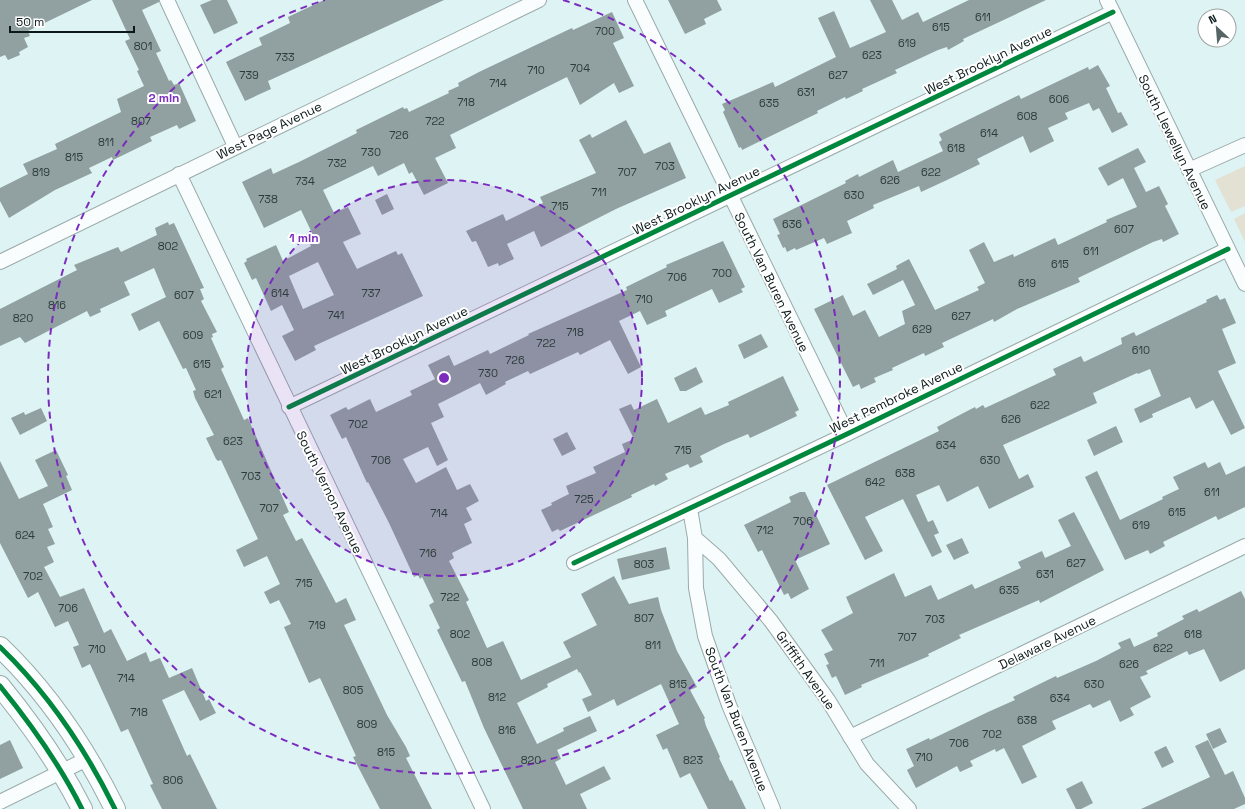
<svg xmlns="http://www.w3.org/2000/svg" width="1245" height="809" font-family="'Space Grotesk',sans-serif">
  <style>
    .green { fill: #e2e1d3 }
    .building { fill: #91a0a0; fill-rule: evenodd }
    .lines { fill: none; stroke-linecap: round; stroke-linejoin: round }
    .minor-casing { stroke: #9aaaaa; stroke-width: 16 }
    .secondary-casing { stroke: #9aaaaa; stroke-width: 22 }
    .minor { stroke: #fafdfd; stroke-width: 14 }
    .secondary { stroke: #fafdfd; stroke-width: 20 }
    .cycleway-casing { stroke: #fff; stroke-width: 8 }
    .cycleway { stroke: #00873e; stroke-width: 5 }
    .ring { fill: none; stroke: #7b2cbf; stroke-width: 2; stroke-dasharray: 7 5 }
    .labels { text-anchor: middle; stroke-width: 4; stroke-linejoin: round; paint-order: stroke }
    .number-label { font-size: 11px; fill: #2c3b3b }
    .street-label { font-size: 13px; fill: #0b1919; stroke: #fff }
    .centre { fill: #7b2cbf; stroke: #fff; stroke-width: 2 }
    .ring-label { font-size: 12px; text-anchor: middle; font-weight: bold; fill: #7b2cbf; stroke: #fff; stroke-width: 4; stroke-linejoin: round; paint-order: stroke }
  </style>
  <rect width="100%" height="100%" fill="#def3f3"/>
  <path class="green" d="M 1245,166 L 1245,206 L 1231,212 L 1215,180 Z
    M 1245,213 L 1245,242 L 1234,219 Z"/>
  <path class="building" d="M 0,0 L 92,0 L 28,31 L 30,36 L 24,38 L 28,47 L 19,52 L 20,55 L 8,60 L 5,55 L 0,57 Z
    M 112,0 L 159,0 L 159,2 L 142,10 L 161,51 L 156,53 L 169,81 L 171,80 L 174,85 L 179,83 L 196,121 L 179,129 L 177,125 L 150,137 L 152,141 L 113,160 L 112,157 L 89,168 L 92,173 L 55,190 L 9,218 L 0,201 L 0,188 L 28,174 L 23,164 L 57,149 L 55,144 L 121,112 L 117,99 L 144,86 L 137,71 L 139,70 L 125,41 L 130,39 Z
    M 212,0 L 227,0 L 238,23 L 214,34 L 200,5 Z
    M 324,0 L 444,0 L 268,81 L 271,89 L 245,101 L 226,62 L 262,45 L 259,38 L 290,23 L 288,17 Z
    M 668,0 L 717,0 L 722,10 L 704,19 L 706,24 L 685,34 Z
    M 870,0 L 892,0 L 902,20 L 918,12 L 923,22 L 969,0 L 1046,0 L 963,39 L 964,41 L 948,50 L 947,47 L 938,50 L 895,70 L 897,73 L 862,89 L 863,91 L 846,99 L 845,97 L 817,111 L 818,113 L 742,150 L 741,147 L 739,148 L 723,112 L 725,110 L 722,104 L 773,82 L 775,87 L 836,57 L 818,18 L 834,11 L 850,48 L 886,32 Z
    M 612,12 L 624,38 L 613,43 L 634,86 L 619,93 L 614,83 L 580,105 L 567,77 L 456,132 L 450,135 L 456,148 L 435,158 L 448,183 L 424,195 L 412,172 L 409,174 L 404,163 L 378,176 L 373,166 L 323,190 L 334,213 L 348,207 L 361,234 L 343,242 L 357,269 L 396,251 L 398,255 L 402,253 L 423,296 L 314,346 L 316,350 L 295,361 L 282,336 L 294,330 L 282,305 L 271,311 L 256,278 L 252,280 L 244,263 L 247,261 L 246,259 L 276,245 L 283,261 L 311,246 L 306,237 L 312,233 L 301,210 L 264,228 L 242,182 L 271,168 L 273,174 L 299,162 L 357,133 L 356,130 L 403,107 L 404,109 L 407,108 L 409,112 L 449,93 L 448,91 L 459,86 L 458,83 L 479,72 L 538,44 L 572,28 L 573,30 ZM 318,262 L 334,295 L 303,309 L 289,276 Z
    M 1098,65 L 1110,86 L 1106,88 L 1118,113 L 1121,112 L 1128,125 L 1112,133 L 1099,108 L 1093,111 L 1089,103 L 1065,113 L 1068,119 L 1048,128 L 1054,141 L 1030,153 L 1023,136 L 977,159 L 980,164 L 947,180 L 921,192 L 919,186 L 873,205 L 874,208 L 847,221 L 852,233 L 827,244 L 824,238 L 796,250 L 795,248 L 787,252 L 785,247 L 783,248 L 777,235 L 780,234 L 773,219 L 846,183 L 845,181 L 858,174 L 859,177 L 893,160 L 898,172 L 943,151 L 939,142 L 942,140 L 939,134 L 1019,95 L 1021,99 L 1088,67 L 1089,70 Z
    M 626,120 L 644,154 L 670,142 L 686,178 L 616,209 L 541,247 L 534,231 L 507,244 L 514,259 L 499,266 L 498,263 L 488,267 L 476,241 L 472,242 L 466,231 L 503,214 L 506,221 L 543,203 L 540,197 L 596,173 L 579,140 L 590,134 L 592,138 Z
    M 1138,148 L 1146,162 L 1134,168 L 1146,192 L 1159,186 L 1168,204 L 1165,206 L 1179,234 L 1163,242 L 1162,239 L 1153,242 L 1078,278 L 1080,282 L 1017,309 L 994,322 L 993,319 L 942,343 L 944,347 L 925,356 L 924,353 L 892,368 L 893,370 L 874,378 L 876,382 L 861,389 L 859,384 L 853,387 L 814,309 L 843,295 L 853,316 L 865,310 L 879,337 L 905,324 L 902,311 L 915,305 L 903,280 L 873,295 L 867,284 L 897,269 L 896,266 L 909,259 L 935,310 L 979,290 L 977,287 L 985,283 L 969,250 L 984,242 L 994,262 L 1013,254 L 1014,257 L 1055,238 L 1058,245 L 1107,222 L 1106,220 L 1137,207 L 1123,178 L 1108,186 L 1098,168 Z
    M 387,194 L 394,209 L 382,215 L 375,200 Z
    M 168,222 L 169,225 L 174,223 L 204,288 L 200,289 L 204,299 L 201,301 L 217,332 L 212,334 L 213,337 L 211,338 L 224,367 L 221,369 L 244,420 L 248,418 L 289,512 L 283,515 L 296,541 L 302,538 L 336,603 L 346,598 L 356,620 L 344,625 L 387,715 L 406,747 L 410,756 L 406,758 L 432,809 L 380,809 L 353,757 L 356,756 L 320,678 L 309,683 L 284,627 L 291,624 L 279,600 L 270,604 L 264,592 L 280,584 L 267,556 L 244,567 L 236,550 L 258,539 L 221,460 L 218,461 L 216,459 L 206,438 L 214,435 L 195,398 L 193,391 L 196,390 L 186,368 L 183,369 L 159,321 L 139,331 L 131,314 L 166,297 L 154,268 L 124,282 L 130,295 L 100,309 L 101,312 L 90,317 L 87,311 L 25,343 L 20,337 L 0,346 L 0,309 L 77,270 L 74,265 L 118,247 L 121,252 L 157,235 L 155,228 Z
    M 723,241 L 745,287 L 741,289 L 743,292 L 719,303 L 712,289 L 665,311 L 667,316 L 647,325 L 640,311 L 619,321 L 641,367 L 628,374 L 610,340 L 580,355 L 578,352 L 530,374 L 528,371 L 505,382 L 506,384 L 486,395 L 480,383 L 438,404 L 444,417 L 431,423 L 448,460 L 437,466 L 428,447 L 403,459 L 416,483 L 446,467 L 457,490 L 470,484 L 479,501 L 466,508 L 472,520 L 464,524 L 472,543 L 452,553 L 454,558 L 449,561 L 469,600 L 466,602 L 487,648 L 503,641 L 521,680 L 571,657 L 563,642 L 597,625 L 581,594 L 614,576 L 629,604 L 658,597 L 661,610 L 677,651 L 697,687 L 690,690 L 705,718 L 704,719 L 706,726 L 720,757 L 719,758 L 730,781 L 732,780 L 746,809 L 708,809 L 690,773 L 680,778 L 667,748 L 663,750 L 656,735 L 679,724 L 661,684 L 617,706 L 614,699 L 588,712 L 582,699 L 592,695 L 580,672 L 579,673 L 577,669 L 547,684 L 548,687 L 517,703 L 537,744 L 564,731 L 563,728 L 590,716 L 597,731 L 557,750 L 561,759 L 555,762 L 566,785 L 604,766 L 611,779 L 580,794 L 587,809 L 523,809 L 484,728 L 465,681 L 462,682 L 437,630 L 440,628 L 429,605 L 434,602 L 422,577 L 420,579 L 418,575 L 414,577 L 389,523 L 368,482 L 367,483 L 346,437 L 342,439 L 330,415 L 346,407 L 348,410 L 370,399 L 376,412 L 412,395 L 410,391 L 435,379 L 428,365 L 449,355 L 454,366 L 488,350 L 490,354 L 529,335 L 528,334 L 627,290 L 626,287 L 667,267 L 666,265 Z
    M 1217,295 L 1220,300 L 1225,298 L 1236,323 L 1222,329 L 1236,363 L 1218,371 L 1245,428 L 1231,435 L 1213,400 L 1196,409 L 1190,397 L 1152,414 L 1153,417 L 1140,423 L 1134,409 L 1161,396 L 1150,369 L 1138,374 L 1137,373 L 1093,393 L 1097,403 L 1003,445 L 1019,479 L 1028,474 L 1034,487 L 989,509 L 978,486 L 947,502 L 939,485 L 916,495 L 928,522 L 933,520 L 939,533 L 934,535 L 942,552 L 932,557 L 903,499 L 865,517 L 883,551 L 865,560 L 827,485 L 939,431 L 937,427 L 952,419 L 975,407 L 976,409 L 983,405 L 985,408 L 1056,375 L 1053,369 L 1081,356 L 1084,362 L 1122,344 L 1121,338 L 1134,332 L 1136,336 L 1207,302 L 1206,300 Z
    M 761,334 L 768,347 L 744,359 L 738,345 Z
    M 696,367 L 703,382 L 686,391 L 680,391 L 674,378 Z
    M 783,376 L 799,410 L 795,412 L 797,416 L 750,438 L 748,434 L 724,444 L 700,456 L 703,462 L 690,468 L 688,464 L 665,474 L 668,479 L 655,486 L 654,484 L 631,495 L 632,497 L 560,531 L 558,529 L 552,532 L 541,510 L 552,505 L 551,503 L 569,494 L 566,486 L 596,473 L 593,467 L 625,452 L 622,444 L 634,439 L 619,409 L 631,404 L 634,410 L 657,399 L 668,423 L 701,407 L 705,415 L 729,405 L 728,402 Z
    M 41,408 L 47,421 L 20,435 L 11,418 L 24,412 L 25,415 Z
    M 1116,426 L 1123,442 L 1094,456 L 1087,440 Z
    M 567,432 L 576,449 L 562,456 L 553,439 Z
    M 56,450 L 68,475 L 66,476 L 72,490 L 43,504 L 53,527 L 48,529 L 55,544 L 47,547 L 54,562 L 44,567 L 60,597 L 84,588 L 104,633 L 111,629 L 127,661 L 146,652 L 150,662 L 160,658 L 169,678 L 192,668 L 206,701 L 209,699 L 216,713 L 200,721 L 184,690 L 162,700 L 187,756 L 190,754 L 217,809 L 162,809 L 150,785 L 153,784 L 128,729 L 121,732 L 90,664 L 82,668 L 73,647 L 79,645 L 68,621 L 55,627 L 38,592 L 28,598 L 0,543 L 0,461 L 19,499 L 48,486 L 35,460 Z
    M 1205,462 L 1208,468 L 1220,462 L 1226,475 L 1245,466 L 1245,507 L 1218,520 L 1216,516 L 1163,542 L 1165,546 L 1150,554 L 1148,550 L 1125,560 L 1085,477 L 1097,471 L 1120,520 L 1163,499 L 1162,497 L 1179,489 L 1173,477 Z
    M 800,492 L 805,492 L 830,544 L 795,560 L 809,589 L 791,599 L 788,593 L 784,595 L 762,550 L 758,552 L 744,525 L 791,502 L 789,497 Z
    M 1074,512 L 1104,570 L 1040,603 L 1039,600 L 959,635 L 961,638 L 928,654 L 929,656 L 861,685 L 862,687 L 845,695 L 836,676 L 832,678 L 826,665 L 829,664 L 824,654 L 833,650 L 821,630 L 853,613 L 846,597 L 894,573 L 905,597 L 931,585 L 938,600 L 972,584 L 975,589 L 1021,568 L 1018,562 L 1042,551 L 1045,558 L 1071,546 L 1058,520 Z
    M 962,538 L 969,553 L 954,560 L 946,545 Z
    M 666,547 L 670,569 L 622,580 L 617,559 Z
    M 1241,591 L 1245,599 L 1245,669 L 1220,682 L 1204,649 L 1189,655 L 1187,651 L 1146,671 L 1148,674 L 1140,677 L 1151,697 L 1130,708 L 1134,715 L 1120,722 L 1110,700 L 1093,708 L 1090,704 L 1052,721 L 1056,729 L 1022,746 L 1037,777 L 1022,784 L 1004,748 L 996,752 L 995,749 L 970,761 L 973,766 L 960,772 L 957,766 L 916,788 L 907,770 L 914,766 L 906,749 L 929,738 L 930,740 L 988,712 L 1015,700 L 1013,697 L 1056,676 L 1057,678 L 1096,661 L 1121,648 L 1118,643 L 1130,638 L 1134,647 L 1158,636 L 1157,633 L 1184,619 L 1182,616 L 1197,609 L 1199,612 Z
    M 1220,728 L 1227,742 L 1213,749 L 1206,734 Z
    M 10,740 L 23,768 L 0,779 L 0,745 Z
    M 1208,740 L 1225,775 L 1233,771 L 1245,798 L 1245,804 L 1234,809 L 1141,809 L 1210,777 L 1195,746 Z
    M 1166,746 L 1174,762 L 1162,768 L 1154,752 Z
    M 1082,781 L 1093,803 L 1081,809 L 1076,809 L 1066,789 Z"/>
  <g class="lines">
    <g class="minor-casing">
      <path id="minor" d="M 167,0 L 235,146
        M 635,0 L 847,434
        M 1107,0 L 1245,284
        M 1189,170 L 1245,145
        M 179,174 L 483,809
        M 0,262 L 539,0
        M 289,407 L 1113,12
        M 690,509 L 695,538 L 696,588 L 705,636 L 729,705 L 773,809
        M 695,538 L 719,559 L 771,621 L 828,700 L 867,764 L 909,809
        M 574,563 L 847,434 L 1228,249
        M 850,737 L 1245,546
        M 0,802 L 89,758"/>
    </g>
    <g class="secondary-casing">
      <path id="secondary" d="M 0,647 C 49,694 85,748 115,809
        M 0,686 C 31,724 60,765 82,809"/>
    </g>
    <use href="#minor" class="minor"/>
    <use href="#secondary" class="secondary"/>
    <g class="cycleway-casing">
      <path id="cycleway" d="M 289,407 L 1113,12
        M 574,563 L 847,434 L 1228,249
        M 0,647 C 49,694 85,748 115,809
        M 0,686 C 31,724 60,765 82,809"/>
    </g>
    <use href="#cycleway" class="cycleway"/>
  </g>
  <circle cx="444" cy="378" r="198" fill="#7b2cbf" fill-opacity=".12"/>
  <g class="ring">
    <circle cx="444" cy="378" r="198"/>
    <path d="M563 0A396 396 0 1 1 325 0"/>
  </g>
  <g class="labels">
    <g class="number-label">
      <text x="983" y="21">611</text>
      <text x="941" y="31">615</text>
      <text x="605" y="35">700</text>
      <text x="907" y="47">619</text>
      <text x="143" y="50">801</text>
      <text x="872" y="59">623</text>
      <text x="285" y="61">733</text>
      <text x="580" y="72">704</text>
      <text x="536" y="74">710</text>
      <text x="249" y="79">739</text>
      <text x="838" y="79">627</text>
      <text x="498" y="87">714</text>
      <text x="806" y="96">631</text>
      <text x="1059" y="103">606</text>
      <text x="466" y="106">718</text>
      <text x="769" y="107">635</text>
      <text x="1027" y="120">608</text>
      <text x="141" y="125">807</text>
      <text x="435" y="125">722</text>
      <text x="989" y="137">614</text>
      <text x="399" y="139">726</text>
      <text x="106" y="146">811</text>
      <text x="956" y="152">618</text>
      <text x="371" y="156">730</text>
      <text x="74" y="161">815</text>
      <text x="337" y="167">732</text>
      <text x="665" y="170">703</text>
      <text x="41" y="176">819</text>
      <text x="627" y="176">707</text>
      <text x="931" y="176">622</text>
      <text x="890" y="184">626</text>
      <text x="305" y="185">734</text>
      <text x="599" y="196">711</text>
      <text x="854" y="199">630</text>
      <text x="268" y="203">738</text>
      <text x="560" y="210">715</text>
      <text x="792" y="228">636</text>
      <text x="1124" y="233">607</text>
      <text x="168" y="250">802</text>
      <text x="1091" y="255">611</text>
      <text x="1060" y="268">615</text>
      <text x="722" y="277">700</text>
      <text x="677" y="281">706</text>
      <text x="1027" y="287">619</text>
      <text x="280" y="297">614</text>
      <text x="371" y="297">737</text>
      <text x="184" y="299">607</text>
      <text x="644" y="303">710</text>
      <text x="57" y="309">816</text>
      <text x="336" y="319">741</text>
      <text x="961" y="320">627</text>
      <text x="23" y="322">820</text>
      <text x="922" y="333">629</text>
      <text x="575" y="336">718</text>
      <text x="193" y="339">609</text>
      <text x="546" y="347">722</text>
      <text x="1141" y="354">610</text>
      <text x="515" y="364">726</text>
      <text x="202" y="368">615</text>
      <text x="488" y="377">730</text>
      <text x="213" y="398">621</text>
      <text x="1040" y="409">622</text>
      <text x="1011" y="423">626</text>
      <text x="358" y="428">702</text>
      <text x="233" y="445">623</text>
      <text x="946" y="449">634</text>
      <text x="683" y="454">715</text>
      <text x="381" y="464">706</text>
      <text x="990" y="464">630</text>
      <text x="905" y="477">638</text>
      <text x="251" y="480">703</text>
      <text x="875" y="486">642</text>
      <text x="1212" y="496">611</text>
      <text x="584" y="503">725</text>
      <text x="269" y="512">707</text>
      <text x="1177" y="516">615</text>
      <text x="439" y="517">714</text>
      <text x="803" y="525">706</text>
      <text x="1141" y="529">619</text>
      <text x="765" y="534">712</text>
      <text x="25" y="539">624</text>
      <text x="428" y="557">716</text>
      <text x="1076" y="567">627</text>
      <text x="644" y="568">803</text>
      <text x="1045" y="578">631</text>
      <text x="33" y="580">702</text>
      <text x="304" y="587">715</text>
      <text x="1009" y="594">635</text>
      <text x="450" y="601">722</text>
      <text x="68" y="612">706</text>
      <text x="644" y="622">807</text>
      <text x="935" y="623">703</text>
      <text x="317" y="629">719</text>
      <text x="460" y="638">802</text>
      <text x="1193" y="638">618</text>
      <text x="907" y="641">707</text>
      <text x="653" y="649">811</text>
      <text x="1163" y="652">622</text>
      <text x="97" y="653">710</text>
      <text x="482" y="666">808</text>
      <text x="877" y="667">711</text>
      <text x="1129" y="668">626</text>
      <text x="126" y="682">714</text>
      <text x="678" y="688">815</text>
      <text x="1094" y="688">630</text>
      <text x="353" y="694">805</text>
      <text x="497" y="701">812</text>
      <text x="1060" y="702">634</text>
      <text x="139" y="716">718</text>
      <text x="1027" y="724">638</text>
      <text x="367" y="728">809</text>
      <text x="507" y="734">816</text>
      <text x="992" y="738">702</text>
      <text x="959" y="747">706</text>
      <text x="386" y="756">815</text>
      <text x="924" y="761">710</text>
      <text x="531" y="764">820</text>
      <text x="693" y="764">823</text>
      <text x="173" y="784">806</text>
    </g>
    <g class="street-label">
      <text transform="translate(988 60) rotate(-26)" y="5">West Brooklyn Avenue</text>
      <text transform="translate(269 130) rotate(-26)" y="5">West Page Avenue</text>
      <text transform="translate(1175 142) rotate(64)" y="5">South Llewellyn Avenue</text>
      <text transform="translate(696 200) rotate(-26)" y="5">West Brooklyn Avenue</text>
      <text transform="translate(772 282) rotate(64)" y="5">South Van Buren Avenue</text>
      <text transform="translate(404 340) rotate(-26)" y="5">West Brooklyn Avenue</text>
      <text transform="translate(896 397) rotate(-26)" y="5">West Pembroke Avenue</text>
      <text transform="translate(330 492) rotate(64)" y="5">South Vernon Avenue</text>
      <text transform="translate(1047 642) rotate(-26)" y="5">Delaware Avenue</text>
      <text transform="translate(806 670) rotate(55)" y="5">Griffith Avenue</text>
      <text transform="translate(737 719) rotate(69)" y="5">South Van Buren Avenue</text>
    </g>
  </g>
  <circle cx="444" cy="378" r="6" class="centre"/>
  <g class="ring-label">
    <text x="164" y="102">2 min</text>
    <text x="304" y="242">1 min</text>
  </g>
  <g transform="translate(1217 28) rotate(334)"><circle r="19" fill="#ffffff" stroke="#9da3a3"/>
  <path d="M0-3L7 15L0 10L-7 15Z" fill="#556565"/>
  <text y="-6" font-size="11" font-weight="bold" text-anchor="middle" fill="#0b1919">N</text>
  </g>
  <path d="M10 26v6h124v-6" fill="none" stroke="#0b1919" stroke-width="2"/>
  <text x="16" y="26" font-size="12" fill="#0b1919" stroke="#ffffff" stroke-width="3" paint-order="stroke">50 m</text>
</svg>
